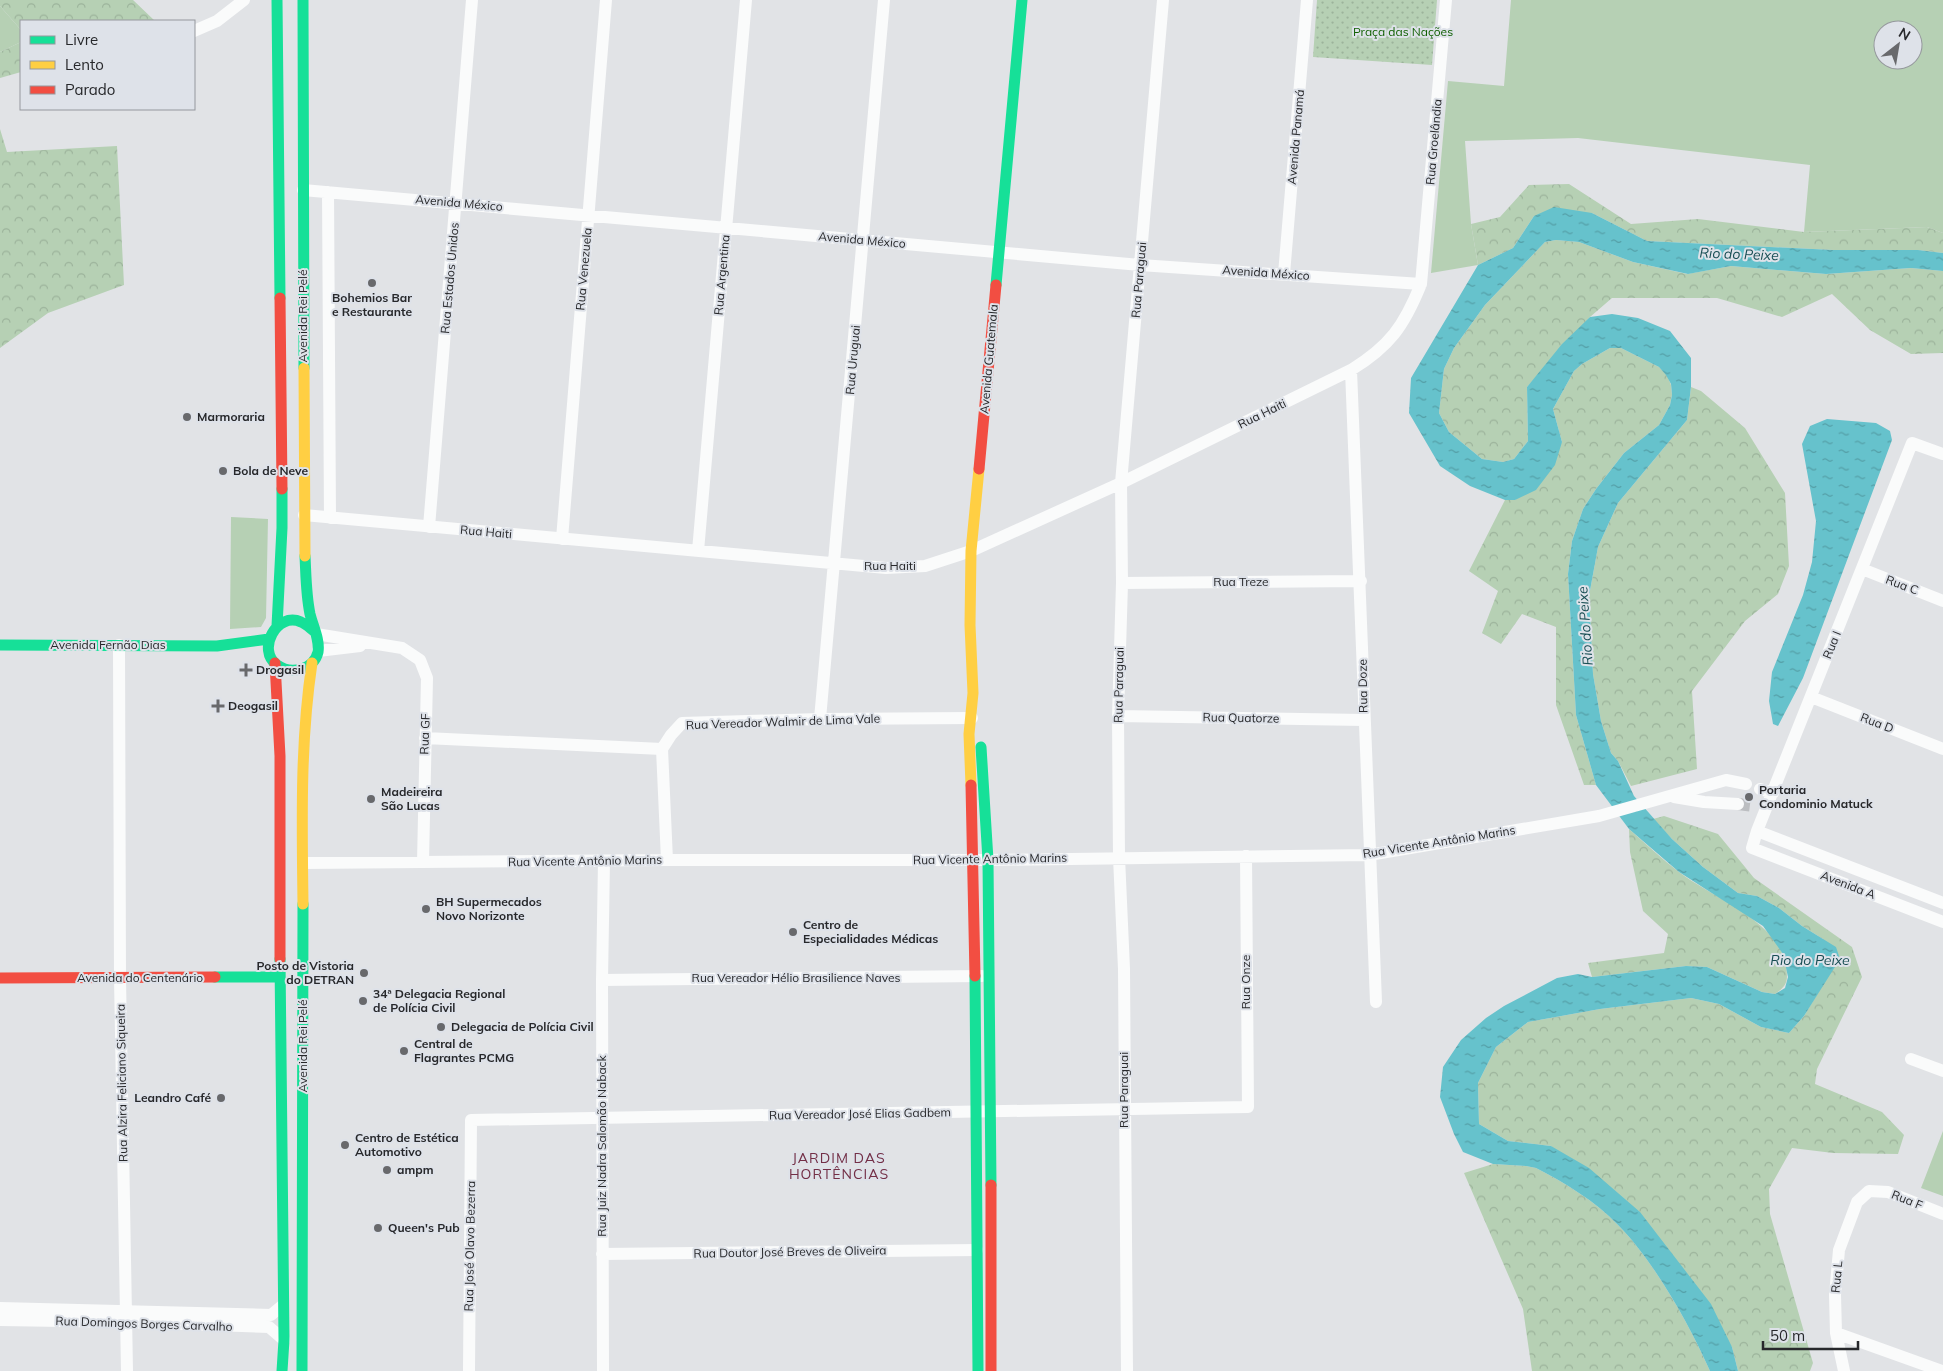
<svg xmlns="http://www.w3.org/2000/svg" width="1943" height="1371" font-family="Mulish,sans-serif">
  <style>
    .grass { fill: #b6d0b4; fill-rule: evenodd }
    .forest { fill: url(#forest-crowns) }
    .park { fill: url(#park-dots) }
    .water { fill: url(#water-ripples) }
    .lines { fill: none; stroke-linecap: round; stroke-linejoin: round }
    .street-tunnel { stroke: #bcbec1; stroke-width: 12; stroke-dasharray: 12 6; stroke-linecap: butt }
    .street { stroke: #fafbfb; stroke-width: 12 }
    .fast { stroke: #16e098; stroke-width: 11 }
    .slow { stroke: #ffcf43; stroke-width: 11 }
    .jam { stroke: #f24e42; stroke-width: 11 }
    .poi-dot { fill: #68696c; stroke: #dee2e9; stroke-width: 2 }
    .labels { text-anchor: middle; stroke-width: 4; stroke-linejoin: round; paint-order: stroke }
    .park-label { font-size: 12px; fill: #0f5f01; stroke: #dee2e9 }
    .street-label { font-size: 12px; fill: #27282b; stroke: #dee2e9 }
    .poi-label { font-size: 12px; font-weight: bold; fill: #27282b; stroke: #dee2e9; text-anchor: start }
    .water-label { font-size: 14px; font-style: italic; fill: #184e54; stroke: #dee2e9 }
    .neighbourhood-label { font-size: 14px; letter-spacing: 1px; fill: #732f46; stroke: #dee2e9 }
  </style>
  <defs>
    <pattern id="forest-crowns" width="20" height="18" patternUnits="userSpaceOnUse" patternTransform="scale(1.25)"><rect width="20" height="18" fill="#b6d0b4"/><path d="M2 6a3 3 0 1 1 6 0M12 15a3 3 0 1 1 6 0" fill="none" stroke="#9cb39b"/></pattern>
    <pattern id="park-dots" width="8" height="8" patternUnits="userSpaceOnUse" patternTransform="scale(1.25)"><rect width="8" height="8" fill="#b6d0b4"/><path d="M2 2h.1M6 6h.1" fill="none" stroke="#9cb39b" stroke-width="1.8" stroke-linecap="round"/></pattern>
    <pattern id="water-ripples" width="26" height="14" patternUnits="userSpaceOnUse" patternTransform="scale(1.25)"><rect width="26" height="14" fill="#66c2cc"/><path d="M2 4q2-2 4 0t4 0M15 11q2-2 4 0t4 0" fill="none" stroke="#549ea6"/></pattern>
  </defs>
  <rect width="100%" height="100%" fill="#e1e3e6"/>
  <path class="grass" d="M 1511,0 L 1943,0 L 1943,233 L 1927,227 L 1804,232 L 1810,165 L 1578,138 L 1465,141 L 1471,224 L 1478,265 L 1431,273 L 1448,81 L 1504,86 ZM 1883,30 L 1913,30 L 1913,60 L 1883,60 Z
    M 0,6 L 21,30 L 21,42 L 0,52 Z
    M 231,517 L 268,519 L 266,618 L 261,627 L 230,629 Z
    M 1943,1131 L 1943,1196 L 1921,1188 Z"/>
  <path class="forest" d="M 0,0 L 133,0 L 155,21 L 21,21 L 21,30 L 0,6 Z
    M 21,42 L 21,72 L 0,78 L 0,52 Z
    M 0,129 L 7,152 L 117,146 L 124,285 L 48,313 L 0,348 Z
    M 1569,184 L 1631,224 L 1698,219 L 1804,232 L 1927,227 L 1943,233 L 1943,253 L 1918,250 L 1833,250 L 1647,241 L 1592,213 L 1534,216 L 1513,248 L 1478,265 L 1471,224 L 1500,217 L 1529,185 Z
    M 1556,240 L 1579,242 L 1633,262 L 1687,274 L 1731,266 L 1826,274 L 1911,268 L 1943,271 L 1943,353 L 1911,354 L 1870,330 L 1832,294 L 1782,317 L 1717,298 L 1612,298 L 1590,317 L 1527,387 L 1528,441 L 1514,459 L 1503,462 L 1482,459 L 1449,432 L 1439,413 L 1444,369 L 1454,348 L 1485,305 L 1545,242 Z
    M 1610,348 L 1621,348 L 1659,367 L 1667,375 L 1671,385 L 1672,395 L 1670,405 L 1659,425 L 1624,453 L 1596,489 L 1583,509 L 1572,541 L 1568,574 L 1576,715 L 1596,785 L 1584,785 L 1556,705 L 1556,627 L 1522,614 L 1501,644 L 1482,633 L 1498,591 L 1469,571 L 1505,500 L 1515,500 L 1562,442 L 1553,409 L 1574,371 L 1582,364 Z
    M 1691,387 L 1701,391 L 1745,428 L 1785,493 L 1789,566 L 1778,594 L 1745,621 L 1692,691 L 1697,769 L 1631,786 L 1618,761 L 1611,753 L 1601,721 L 1593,674 L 1589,596 L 1598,547 L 1618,503 L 1687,420 Z
    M 1664,816 L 1718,834 L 1754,878 L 1852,947 L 1862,977 L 1817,1069 L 1815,1084 L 1882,1112 L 1904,1135 L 1898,1154 L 1833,1153 L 1792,1148 L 1769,1189 L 1770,1214 L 1813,1363 L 1810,1371 L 1738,1371 L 1732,1347 L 1551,1146 L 1508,1141 L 1479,1124 L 1478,1083 L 1496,1047 L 1528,1022 L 1600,1009 L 1691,998 L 1719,1004 L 1761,1027 L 1789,1033 L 1804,1016 L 1821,988 L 1823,939 L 1802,926 L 1779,908 L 1757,896 L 1738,893 L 1703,867 L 1672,839 L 1653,819 Z
    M 1629,829 C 1646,844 1662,859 1679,872 C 1713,898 1777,920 1786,965 C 1788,981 1788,985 1775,994 L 1762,992 L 1707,967 L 1686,966 L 1592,977 L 1588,963 L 1664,953 L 1668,934 L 1643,911 L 1630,852 Z
    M 1493,1164 L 1526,1166 L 1536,1168 C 1565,1183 1595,1201 1618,1225 C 1654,1261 1689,1324 1710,1371 L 1532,1371 L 1523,1309 L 1464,1173 Z"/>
  <path class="park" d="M 1317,0 L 1437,0 L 1432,65 L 1313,57 Z"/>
  <path class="water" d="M 1554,207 L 1592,213 L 1647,241 L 1833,250 L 1918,250 L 1943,253 L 1943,271 L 1911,268 L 1826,274 L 1731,266 L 1688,274 L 1633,262 L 1579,242 L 1556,240 L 1545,242 L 1485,305 L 1454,348 L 1444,369 L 1439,413 L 1449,432 L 1482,459 L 1503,462 L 1514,459 L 1528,441 L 1527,387 L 1562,344 L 1590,317 L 1612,314 L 1638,318 L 1670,331 L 1691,358 L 1691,387 L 1687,420 L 1618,503 L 1598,547 L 1589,596 L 1593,674 L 1601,721 L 1611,753 L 1618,761 L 1634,796 L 1672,839 L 1703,867 L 1738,893 L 1757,896 L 1779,908 L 1802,926 L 1836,947 L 1840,959 L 1804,1016 L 1789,1033 L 1761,1027 L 1719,1004 L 1691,998 L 1600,1009 L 1528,1022 L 1496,1047 L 1478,1083 L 1479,1124 L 1508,1141 L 1551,1146 L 1589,1168 L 1640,1212 L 1711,1304 L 1732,1347 L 1738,1371 L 1710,1371 C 1689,1324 1654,1261 1618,1225 C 1595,1201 1565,1183 1536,1168 L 1526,1166 L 1493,1164 L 1463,1152 L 1454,1134 L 1440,1097 L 1443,1067 L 1461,1040 L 1486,1018 L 1504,1006 L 1557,978 L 1578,974 L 1592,977 L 1686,966 L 1707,967 L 1762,992 L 1775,994 L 1785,988 L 1788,977 L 1783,954 L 1763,926 L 1679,872 L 1629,829 L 1596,785 L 1576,715 L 1568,574 L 1572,541 L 1583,509 L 1596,489 L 1624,453 L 1659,425 L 1670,405 L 1672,395 L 1671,384 L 1666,375 L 1659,367 L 1621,348 L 1610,348 L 1582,364 L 1574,371 L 1553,409 L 1562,442 L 1555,465 L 1536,490 L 1515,500 L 1505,500 L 1470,486 L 1440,466 L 1409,413 L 1411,378 L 1478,265 L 1513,248 L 1534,216 Z
    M 1827,419 L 1876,423 L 1890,431 L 1892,440 L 1803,678 L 1778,726 L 1773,724 L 1769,701 L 1772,672 L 1803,595 L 1812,562 L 1816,521 L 1802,444 L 1810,426 Z"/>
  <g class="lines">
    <path class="street-tunnel" d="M 1738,804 L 1754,806"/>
    <path class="street" d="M 194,31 L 217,21 L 244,0
      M 303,190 L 1140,265 L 1421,284
      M 328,192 L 330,518
      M 1284,274 L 1307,0
      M 1351,370 C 1361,581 1366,791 1376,1002
      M 1943,454 L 1912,443 L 1757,831 L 1752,848 L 1943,922
      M 304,515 L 886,568 L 925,566 L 971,551 L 1121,483 L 1351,370 C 1390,346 1404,326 1421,284 L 1446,0
      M 429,527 L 472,0
      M 562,539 L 606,0
      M 698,551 L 746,0
      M 1862,569 L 1943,601
      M 1122,583 L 1361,581
      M 316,634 L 402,648 L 420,660 L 427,678 L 423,862
      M 119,645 L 120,978 L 127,1371
      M 318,651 L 360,646
      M 1811,697 L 1943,749
      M 1118,716 L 1364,720
      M 820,719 L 884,0
      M 425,738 L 662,749
      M 662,749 L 671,735 L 682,723 L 820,719 L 972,718
      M 662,749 L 667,860
      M 1760,789 L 1773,793
      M 1674,797 L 1704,802 L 1738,804
      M 1757,831 L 1943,903
      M 303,863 L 667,860 L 988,860 L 1369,855 L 1599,816 L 1726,780 L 1746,784
      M 602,980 L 982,976
      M 1911,1059 L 1943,1071
      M 602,1254 L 977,1250
      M 0,1308 L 271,1315 L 283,1305
      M 0,1320 L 127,1322 L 269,1327 L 284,1340
      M 1836,1333 L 1942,1371
      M 469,1371 L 471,1120 L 1248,1107 L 1246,856
      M 603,1371 L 602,980 L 604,861
      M 1127,1371 L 1124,969 L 1119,857 L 1118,716 L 1122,583 L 1121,483 L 1163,0
      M 1844,1371 L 1836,1333 L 1835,1295 L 1839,1250 L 1857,1202 L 1869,1191 L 1888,1192 L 1943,1214"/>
    <path class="fast" d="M 277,0 L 280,298
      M 303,0 L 304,368
      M 996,285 L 1022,0
      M 305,556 C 306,575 306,595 310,614 C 313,626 320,640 318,652 C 314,670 291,675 277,665 C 256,650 277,611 301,622 C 306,624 310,628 314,631
      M 277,626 L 282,528 L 282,489
      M 0,645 L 217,646 L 269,639
      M 981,747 L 988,860 L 991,1185
      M 280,959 L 284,1340 L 282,1371
      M 975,976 L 978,1371
      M 215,977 L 280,977
      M 302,1371 L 303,904"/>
    <path class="slow" d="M 304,368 L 305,556
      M 971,785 L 969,734 L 973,693 L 970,625 L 971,551 L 979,469
      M 303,904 C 302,823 300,743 312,663"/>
    <path class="jam" d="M 280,298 L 282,489
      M 979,469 L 996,285
      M 275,663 L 280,756 L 280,959
      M 971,785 L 975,976
      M 0,978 L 215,977
      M 991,1185 L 991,1371"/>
  </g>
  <g class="poi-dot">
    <circle cx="372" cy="283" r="5"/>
    <circle cx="187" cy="417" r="5"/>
    <circle cx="223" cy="471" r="5"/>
    <path d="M243.5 662.5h5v5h5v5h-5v5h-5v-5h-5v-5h5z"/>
    <path d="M215.5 698.5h5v5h5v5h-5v5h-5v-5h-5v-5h5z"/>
    <circle cx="1749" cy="797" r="5"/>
    <circle cx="371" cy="799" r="5"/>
    <circle cx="426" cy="909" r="5"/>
    <circle cx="793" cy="932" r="5"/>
    <circle cx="364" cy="973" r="5"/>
    <circle cx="363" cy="1001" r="5"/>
    <circle cx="441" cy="1027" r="5"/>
    <circle cx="404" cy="1051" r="5"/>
    <circle cx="221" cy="1098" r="5"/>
    <circle cx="345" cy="1145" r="5"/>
    <circle cx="387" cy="1170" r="5"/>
    <circle cx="378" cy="1228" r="5"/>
  </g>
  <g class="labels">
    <g class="park-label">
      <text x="1403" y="36">Praça das Nações</text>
    </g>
    <g class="street-label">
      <text transform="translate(1296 137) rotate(-85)" y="4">Avenida Panamá</text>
      <text transform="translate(1434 142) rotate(-85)" y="4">Rua Groelândia</text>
      <text transform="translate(459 203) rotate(5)" y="4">Avenida México</text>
      <text transform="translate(862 240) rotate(5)" y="4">Avenida México</text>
      <text transform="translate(584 269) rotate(-85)" y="4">Rua Venezuela</text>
      <text transform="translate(1266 273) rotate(4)" y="4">Avenida México</text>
      <text transform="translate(722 275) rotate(-85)" y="4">Rua Argentina</text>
      <text transform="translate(450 278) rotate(-85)" y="4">Rua Estados Unidos</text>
      <text transform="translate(1139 280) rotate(-85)" y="4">Rua Paraguai</text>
      <text transform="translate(303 316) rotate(-90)" y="4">Avenida Rei Pelé</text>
      <text transform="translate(989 359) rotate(-85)" y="4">Avenida Guatemala</text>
      <text transform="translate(853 360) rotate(-85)" y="4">Rua Uruguai</text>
      <text transform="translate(1262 414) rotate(-26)" y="4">Rua Haiti</text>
      <text transform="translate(486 532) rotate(5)" y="4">Rua Haiti</text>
      <text x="890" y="570">Rua Haiti</text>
      <text x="1241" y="586">Rua Treze</text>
      <text transform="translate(1902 585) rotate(21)" y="4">Rua C</text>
      <text x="108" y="649">Avenida Fernão Dias</text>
      <text transform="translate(1832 645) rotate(-68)" y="4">Rua I</text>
      <text transform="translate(1119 685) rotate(-89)" y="4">Rua Paraguai</text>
      <text transform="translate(1363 686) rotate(-91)" y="4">Rua Doze</text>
      <text transform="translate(1241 718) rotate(1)" y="4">Rua Quatorze</text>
      <text transform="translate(783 722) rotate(-2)" y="4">Rua Vereador Walmir de Lima Vale</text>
      <text transform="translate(1877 723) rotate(21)" y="4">Rua D</text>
      <text transform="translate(425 734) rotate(-88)" y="4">Rua GF</text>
      <text transform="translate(1439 842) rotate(-9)" y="4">Rua Vicente Antônio Marins</text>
      <text transform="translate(990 859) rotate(-1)" y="4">Rua Vicente Antônio Marins</text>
      <text transform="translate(585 861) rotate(-1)" y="4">Rua Vicente Antônio Marins</text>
      <text transform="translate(1848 885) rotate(21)" y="4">Avenida A</text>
      <text x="140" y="982">Avenida do Centenário</text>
      <text x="796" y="982">Rua Vereador Hélio Brasilience Naves</text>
      <text transform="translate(1246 982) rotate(-90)" y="4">Rua Onze</text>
      <text transform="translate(303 1046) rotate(-90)" y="4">Avenida Rei Pelé</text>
      <text transform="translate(122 1083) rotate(-91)" y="4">Rua Alzira Feliciano Siqueira</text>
      <text transform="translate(1124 1090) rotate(-90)" y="4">Rua Paraguai</text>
      <text transform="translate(860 1114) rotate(-1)" y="4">Rua Vereador José Elias Gadbem</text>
      <text transform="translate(602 1146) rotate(-90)" y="4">Rua Juiz Nadra Salomão Naback</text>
      <text transform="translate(1907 1200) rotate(22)" y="4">Rua F</text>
      <text transform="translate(470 1246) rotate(-89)" y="4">Rua José Olavo Bezerra</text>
      <text transform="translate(790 1252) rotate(-1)" y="4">Rua Doutor José Breves de Oliveira</text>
      <text transform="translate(1837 1277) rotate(-85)" y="4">Rua L</text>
      <text transform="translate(144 1324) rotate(2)" y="4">Rua Domingos Borges Carvalho</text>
    </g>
    <g class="poi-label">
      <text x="372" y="302" text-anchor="middle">Bohemios Bar<tspan x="372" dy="14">e Restaurante</tspan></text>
      <text x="197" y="421">Marmoraria</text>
      <text x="233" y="475">Bola de Neve</text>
      <text x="256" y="674">Drogasil</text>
      <text x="228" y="710">Deogasil</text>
      <text x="1759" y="794">Portaria<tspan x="1759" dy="14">Condominio Matuck</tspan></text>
      <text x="381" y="796">Madeireira<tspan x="381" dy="14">São Lucas</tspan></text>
      <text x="436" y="906">BH Supermecados<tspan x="436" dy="14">Novo Norizonte</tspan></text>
      <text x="803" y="929">Centro de<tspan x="803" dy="14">Especialidades Médicas</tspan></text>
      <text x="354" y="970" text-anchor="end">Posto de Vistoria<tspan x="354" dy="14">do DETRAN</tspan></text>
      <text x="373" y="998">34ª Delegacia Regional<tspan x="373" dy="14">de Polícia Civil</tspan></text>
      <text x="451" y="1031">Delegacia de Polícia Civil</text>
      <text x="414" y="1048">Central de<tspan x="414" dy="14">Flagrantes PCMG</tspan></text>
      <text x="211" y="1102" text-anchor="end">Leandro Café</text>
      <text x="355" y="1142">Centro de Estética<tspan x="355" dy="14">Automotivo</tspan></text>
      <text x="397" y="1174">ampm</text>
      <text x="388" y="1232">Queen's Pub</text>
    </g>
    <g class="water-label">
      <text transform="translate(1739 254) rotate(2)" y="5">Rio do Peixe</text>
      <text transform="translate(1585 626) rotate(-94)" y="5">Rio do Peixe</text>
      <text x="1810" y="965">Rio do Peixe</text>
    </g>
    <g class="neighbourhood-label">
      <text x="839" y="1163">JARDIM DAS<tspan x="839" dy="16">HORTÊNCIAS</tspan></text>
    </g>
  </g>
  <rect x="20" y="20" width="175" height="90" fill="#dee2e9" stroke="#95989d"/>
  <rect x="30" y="36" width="25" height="8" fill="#16e098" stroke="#95989d"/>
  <text x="65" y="45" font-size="15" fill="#27282b">Livre</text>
  <rect x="30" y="61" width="25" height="8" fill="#ffcf43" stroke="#95989d"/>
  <text x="65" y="70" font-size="15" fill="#27282b">Lento</text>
  <rect x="30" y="86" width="25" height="8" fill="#f24e42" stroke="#95989d"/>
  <text x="65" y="95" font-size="15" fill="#27282b">Parado</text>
  <g transform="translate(1898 45) rotate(31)"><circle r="24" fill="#dee2e9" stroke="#95989d"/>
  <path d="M0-4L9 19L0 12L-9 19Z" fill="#68696c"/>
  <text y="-8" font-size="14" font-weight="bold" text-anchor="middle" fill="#27282b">N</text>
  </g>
  <path d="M1763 1341v8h95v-8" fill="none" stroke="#27282b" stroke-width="2.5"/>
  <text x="1770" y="1341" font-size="15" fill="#27282b" stroke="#dee2e9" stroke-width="4" paint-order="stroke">50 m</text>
</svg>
